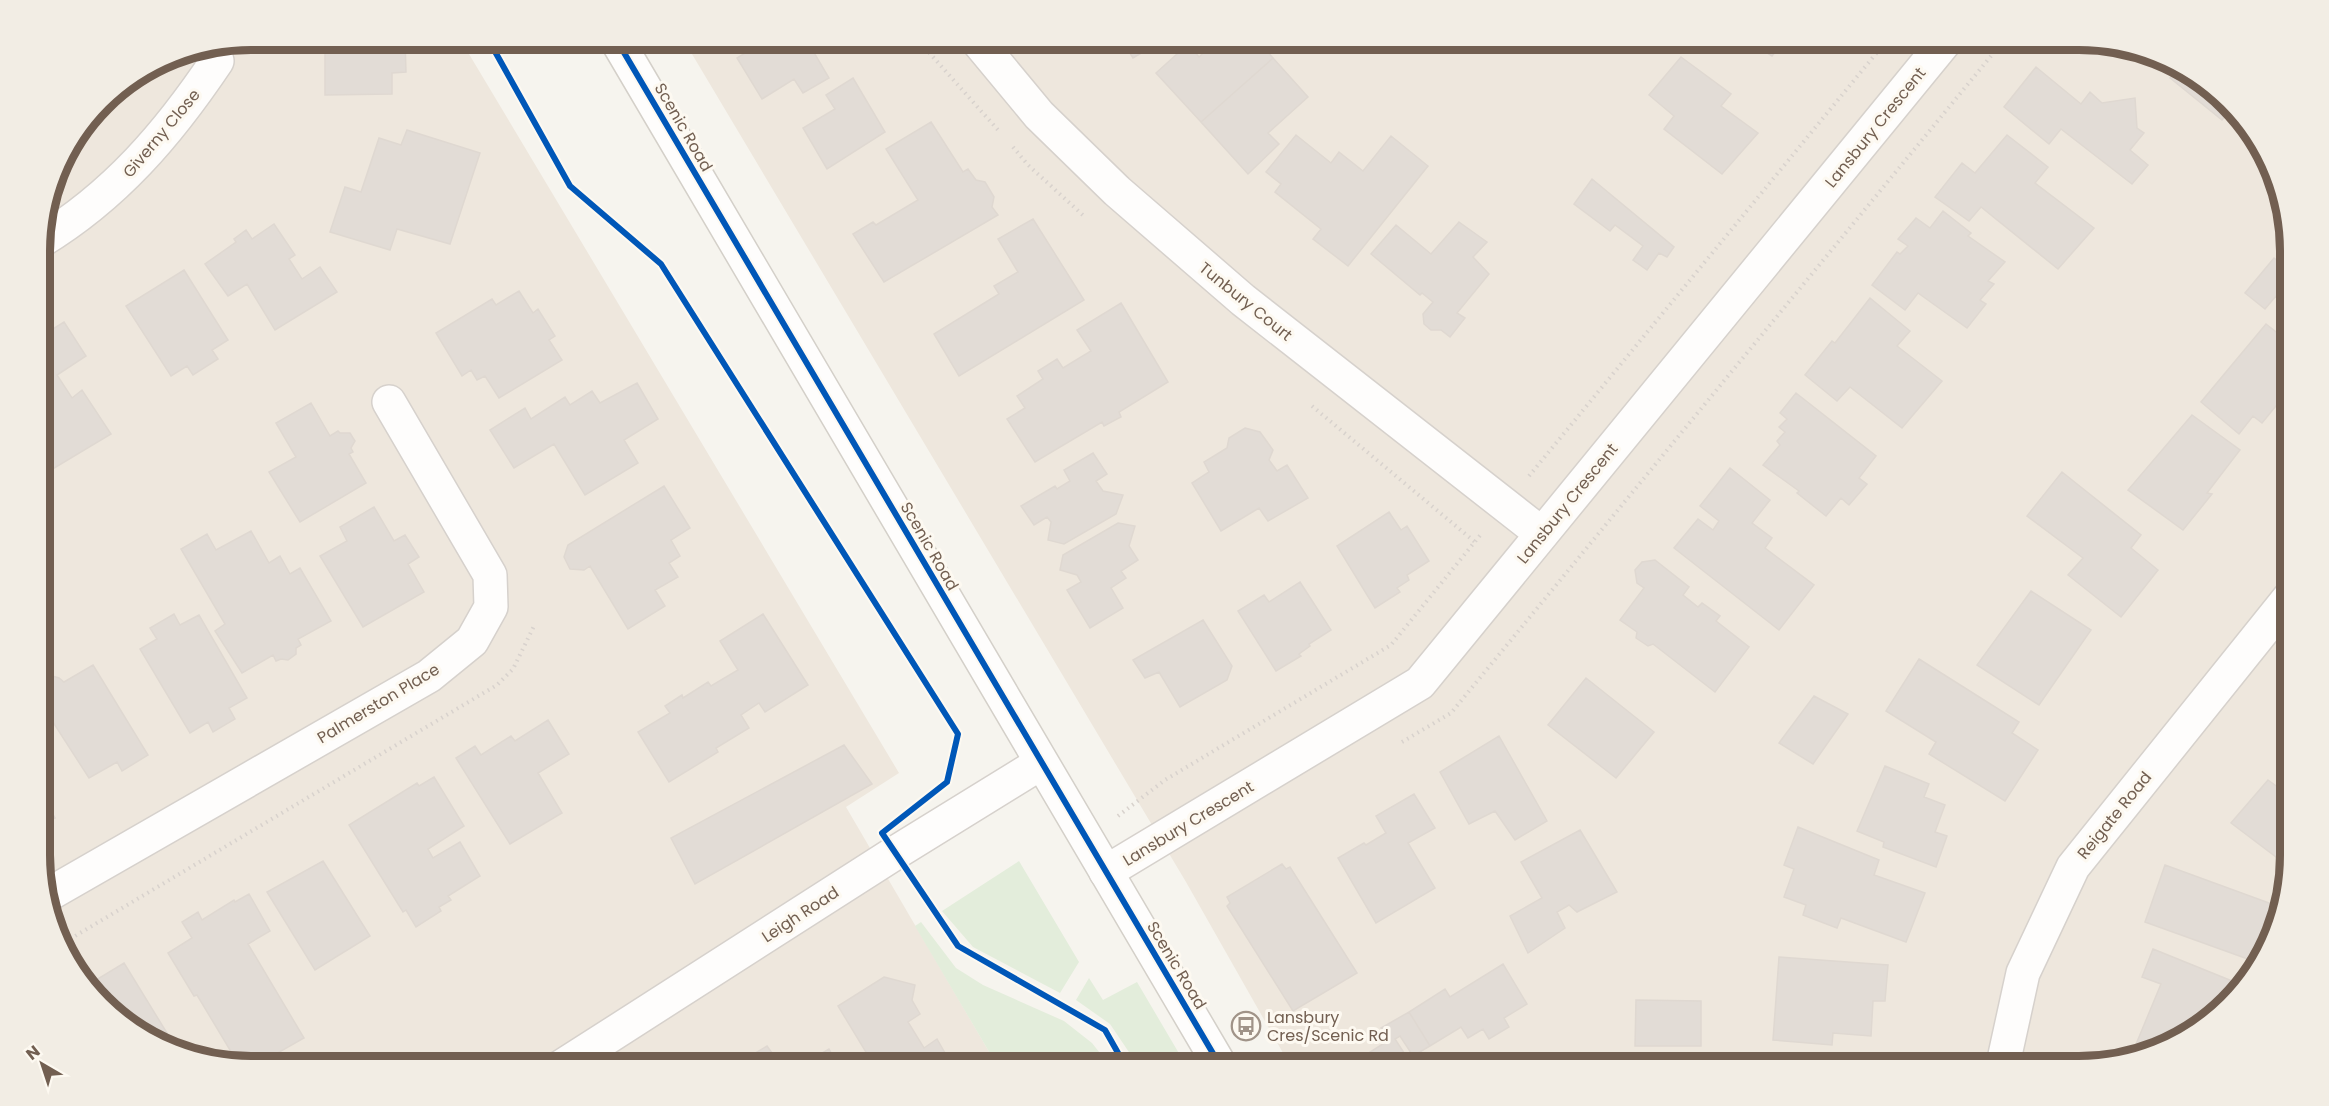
<svg xmlns="http://www.w3.org/2000/svg" width="2329" height="1106" font-family="Poppins,sans-serif">
  <style>
    .residential { fill: #eee7dd }
    .green { fill: #e3eddb }
    .building { fill: #e2dcd6; stroke: #dfd8d1; stroke-width: 1.5 }
    .lines { fill: none; stroke-linecap: round; stroke-linejoin: round }
    .street-casing { stroke: #d6d1cc; stroke-width: 36 }
    .secondary-casing { stroke: #d4d0c9; stroke-width: 36 }
    .path { stroke: #d8d2cd; stroke-width: 4; stroke-dasharray: 1.5 4.5; stroke-linecap: butt }
    .street { stroke: #fefdfc; stroke-width: 33 }
    .secondary { stroke: #fefdfc; stroke-width: 33 }
    .cycleway-casing { stroke: #fdf9f1; stroke-width: 10 }
    .cycleway { stroke: #0057b8; stroke-width: 6 }
    .labels { text-anchor: middle; stroke-width: 6; stroke-linejoin: round; paint-order: stroke }
    .street-label { font-size: 16px; fill: #725f51; stroke: #fdf9f1 }
    .poi-label { font-size: 16px; fill: #725f51; stroke: #fdf9f1; text-anchor: start }
    .rim { fill: none; stroke: #725f51; stroke-width: 8 }
  </style>
  <rect width="100%" height="100%" fill="#f6f4ee"/>
  <path class="residential" d="M 251,39 L 460,39 L 899,773 L 846,807 L 998,1067 L 251,1067 L 169,1051 L 83,984 L 41,883 L 39,237 L 61,157 L 111,92 L 170,55 Z
    M 683,39 L 2078,39 L 2160,55 L 2246,122 L 2288,224 L 2290,855 L 2274,937 L 2246,984 L 2196,1031 L 2092,1067 L 1291,1067 L 1186,882 Z"/>
  <path class="green" d="M 1019,861 L 1079,962 L 1060,993 L 973,947 L 942,911 Z
    M 921,922 L 956,968 L 983,985 L 1064,1021 L 1092,1043 L 1111,1067 L 998,1067 L 915,926 Z
    M 1089,978 L 1103,1000 L 1137,982 L 1187,1067 L 1139,1067 L 1110,1024 L 1076,1000 Z"/>
  <path class="building" d="M 325,39 L 405,39 L 406,72 L 392,73 L 392,94 L 325,95 Z
    M 768,39 L 806,39 L 829,78 L 803,93 L 794,79 L 762,99 L 737,58 Z
    M 1121,39 L 1165,39 L 1133,58 Z
    M 1218,39 L 1256,39 L 1273,58 L 1201,122 L 1156,73 L 1188,44 L 1199,57 Z
    M 1387,39 L 1430,39 L 1395,46 Z
    M 1735,39 L 1779,39 L 1783,42 L 1772,56 L 1758,47 L 1755,53 Z
    M 2147,53 L 2160,55 L 2231,110 L 2222,120 L 2170,78 L 2174,73 Z
    M 1681,57 L 1731,94 L 1721,106 L 1758,133 L 1722,174 L 1664,129 L 1674,116 L 1649,95 Z
    M 1273,58 L 1308,97 L 1268,133 L 1279,144 L 1248,174 L 1201,122 Z
    M 2036,67 L 2081,104 L 2090,92 L 2102,103 L 2135,98 L 2137,128 L 2144,133 L 2130,150 L 2148,165 L 2132,184 L 2061,129 L 2049,144 L 2004,107 Z
    M 853,78 L 885,132 L 827,169 L 803,128 L 835,109 L 826,95 Z
    M 931,122 L 963,172 L 968,169 L 976,180 L 985,182 L 994,197 L 992,207 L 998,215 L 884,282 L 853,234 L 873,222 L 876,225 L 918,200 L 886,149 Z
    M 407,130 L 480,153 L 450,244 L 397,229 L 390,250 L 330,232 L 345,187 L 361,192 L 379,138 L 401,145 Z
    M 1296,135 L 1331,163 L 1339,152 L 1363,171 L 1391,136 L 1428,166 L 1348,266 L 1313,239 L 1321,229 L 1275,192 L 1281,184 L 1266,172 Z
    M 2007,135 L 2048,167 L 2035,183 L 2094,228 L 2058,269 L 1981,207 L 1969,221 L 1935,197 L 1962,163 L 1975,173 Z
    M 1592,179 L 1674,247 L 1667,257 L 1659,253 L 1647,270 L 1633,260 L 1643,246 L 1615,225 L 1610,231 L 1574,204 Z
    M 1943,211 L 1971,233 L 1968,236 L 2005,262 L 1988,281 L 1994,284 L 1980,300 L 1986,304 L 1967,328 L 1918,293 L 1905,310 L 1872,285 L 1897,252 L 1900,254 L 1908,246 L 1898,239 L 1916,218 L 1930,228 Z
    M 1033,219 L 1084,300 L 959,376 L 934,334 L 999,294 L 994,286 L 1018,272 L 998,239 Z
    M 1459,222 L 1487,242 L 1473,257 L 1489,274 L 1457,313 L 1465,318 L 1450,337 L 1441,330 L 1431,330 L 1424,324 L 1423,314 L 1433,302 L 1422,293 L 1420,295 L 1371,254 L 1396,225 L 1431,254 Z
    M 274,224 L 295,255 L 289,259 L 302,279 L 320,267 L 337,292 L 275,330 L 247,284 L 228,296 L 205,264 L 236,242 L 234,239 L 246,230 L 252,239 Z
    M 2274,258 L 2288,269 L 2288,307 L 2276,296 L 2265,309 L 2245,293 Z
    M 184,270 L 228,340 L 212,350 L 218,359 L 193,375 L 187,366 L 171,376 L 126,306 Z
    M 519,291 L 533,313 L 538,309 L 555,336 L 549,340 L 562,360 L 499,398 L 485,376 L 477,380 L 471,370 L 462,376 L 436,333 L 492,299 L 496,305 Z
    M 1870,298 L 1910,331 L 1897,346 L 1942,381 L 1902,428 L 1850,387 L 1837,401 L 1805,375 L 1832,341 L 1835,343 Z
    M 1121,303 L 1168,382 L 1119,412 L 1121,417 L 1104,426 L 1102,422 L 1035,462 L 1007,419 L 1025,408 L 1017,396 L 1043,379 L 1038,371 L 1057,359 L 1063,368 L 1091,351 L 1077,330 Z
    M 64,322 L 86,356 L 57,375 L 72,398 L 82,390 L 111,434 L 51,470 L 40,452 L 40,360 L 42,359 L 40,355 L 40,337 Z
    M 2266,324 L 2289,342 L 2289,390 L 2262,423 L 2253,416 L 2239,434 L 2201,402 Z
    M 637,383 L 658,419 L 624,440 L 638,463 L 585,495 L 554,444 L 514,468 L 490,430 L 525,408 L 531,419 L 565,397 L 570,405 L 592,391 L 600,403 Z
    M 1796,393 L 1876,456 L 1859,478 L 1867,484 L 1849,505 L 1841,498 L 1826,516 L 1797,493 L 1799,491 L 1763,465 L 1780,445 L 1777,441 L 1785,432 L 1779,427 L 1787,419 L 1780,413 Z
    M 311,403 L 330,436 L 338,431 L 340,433 L 350,433 L 355,441 L 351,448 L 353,452 L 349,454 L 366,483 L 300,522 L 269,472 L 296,457 L 276,423 Z
    M 2192,415 L 2240,450 L 2207,493 L 2212,494 L 2183,530 L 2128,490 Z
    M 1245,428 L 1260,432 L 1273,450 L 1269,460 L 1277,471 L 1287,465 L 1308,498 L 1268,521 L 1259,508 L 1221,531 L 1192,483 L 1209,472 L 1204,462 L 1227,448 L 1229,438 Z
    M 1093,453 L 1107,474 L 1096,481 L 1103,491 L 1123,495 L 1116,514 L 1064,544 L 1048,540 L 1051,522 L 1047,517 L 1034,525 L 1021,506 L 1055,486 L 1057,489 L 1070,481 L 1064,470 Z
    M 1730,468 L 1770,500 L 1752,523 L 1772,538 L 1765,548 L 1814,585 L 1779,630 L 1674,548 L 1698,519 L 1713,530 L 1719,521 L 1700,506 Z
    M 2062,472 L 2141,535 L 2131,548 L 2158,570 L 2121,617 L 2068,575 L 2083,558 L 2027,516 Z
    M 664,486 L 690,528 L 671,540 L 680,556 L 669,563 L 678,577 L 655,590 L 665,606 L 628,629 L 590,566 L 584,570 L 570,569 L 564,557 L 568,545 Z
    M 374,507 L 394,541 L 405,535 L 419,557 L 408,564 L 424,592 L 363,627 L 320,556 L 347,541 L 340,527 Z
    M 1389,512 L 1401,530 L 1407,526 L 1429,561 L 1407,575 L 1409,580 L 1397,588 L 1400,592 L 1375,608 L 1337,546 Z
    M 1118,523 L 1135,526 L 1129,546 L 1138,560 L 1121,571 L 1126,578 L 1111,588 L 1123,608 L 1090,628 L 1067,590 L 1081,582 L 1077,575 L 1060,570 L 1063,555 Z
    M 251,531 L 269,563 L 280,556 L 290,574 L 300,568 L 331,621 L 298,639 L 301,645 L 296,648 L 296,654 L 288,660 L 281,659 L 276,661 L 273,655 L 242,673 L 215,631 L 225,624 L 181,549 L 207,534 L 216,550 Z
    M 1655,560 L 1689,587 L 1683,595 L 1698,607 L 1702,603 L 1720,616 L 1716,621 L 1749,647 L 1715,692 L 1653,644 L 1648,646 L 1636,638 L 1637,632 L 1620,620 L 1644,588 L 1637,583 L 1635,570 L 1642,562 Z
    M 1300,582 L 1331,630 L 1309,644 L 1310,646 L 1299,654 L 1301,656 L 1276,671 L 1238,611 L 1264,595 L 1269,602 Z
    M 2031,591 L 2091,630 L 2039,705 L 1977,665 Z
    M 174,614 L 180,625 L 199,615 L 247,698 L 229,708 L 235,719 L 213,732 L 208,722 L 190,733 L 140,649 L 157,639 L 150,628 Z
    M 763,614 L 808,685 L 765,712 L 759,703 L 741,715 L 749,728 L 716,748 L 718,752 L 669,782 L 638,732 L 670,713 L 665,706 L 682,695 L 683,698 L 708,682 L 711,686 L 738,670 L 720,641 Z
    M 1203,620 L 1232,666 L 1227,680 L 1180,707 L 1159,672 L 1145,678 L 1133,660 Z
    M 1919,659 L 2019,722 L 2012,733 L 2038,750 L 2005,801 L 1929,754 L 1936,742 L 1886,711 Z
    M 93,665 L 148,755 L 122,771 L 117,762 L 89,778 L 40,702 L 40,680 L 49,675 L 59,678 L 64,682 Z
    M 1586,678 L 1654,732 L 1616,778 L 1548,725 Z
    M 1814,696 L 1848,714 L 1813,764 L 1779,743 Z
    M 548,720 L 569,754 L 538,773 L 562,813 L 510,844 L 456,758 L 475,746 L 481,755 L 511,736 L 515,741 Z
    M 1499,736 L 1547,821 L 1515,840 L 1495,811 L 1469,824 L 1440,772 Z
    M 844,745 L 872,784 L 695,884 L 671,838 Z
    M 1885,766 L 1929,784 L 1924,797 L 1945,805 L 1935,832 L 1947,836 L 1936,867 L 1883,847 L 1884,842 L 1857,831 Z
    M 434,777 L 464,826 L 428,849 L 433,858 L 460,842 L 480,876 L 448,896 L 451,900 L 439,907 L 441,911 L 416,927 L 406,910 L 403,912 L 349,825 L 417,783 L 419,786 Z
    M 2268,780 L 2290,796 L 2290,855 L 2288,866 L 2231,823 Z
    M 41,793 L 55,818 L 41,826 Z
    M 1414,794 L 1435,828 L 1408,843 L 1435,888 L 1376,923 L 1338,858 L 1364,843 L 1366,845 L 1386,833 L 1376,816 Z
    M 1798,827 L 1879,860 L 1874,875 L 1925,893 L 1906,942 L 1841,918 L 1837,928 L 1803,915 L 1806,905 L 1784,897 L 1794,869 L 1784,865 Z
    M 1580,830 L 1617,892 L 1577,912 L 1569,905 L 1557,912 L 1565,928 L 1528,953 L 1510,916 L 1542,898 L 1521,862 Z
    M 323,861 L 370,936 L 315,970 L 267,892 Z
    M 1282,864 L 1286,869 L 1290,867 L 1357,973 L 1293,1011 L 1227,906 L 1230,903 L 1227,897 Z
    M 2165,865 L 2280,907 L 2274,937 L 2259,963 L 2145,922 Z
    M 249,894 L 270,931 L 248,944 L 304,1038 L 253,1067 L 239,1065 L 197,995 L 194,996 L 168,953 L 192,938 L 182,922 L 198,912 L 202,920 L 234,900 L 235,902 Z
    M 2153,949 L 2237,983 L 2231,998 L 2196,1031 L 2139,1051 L 2134,1049 L 2161,984 L 2142,977 Z
    M 1779,957 L 1888,965 L 1885,1001 L 1873,1001 L 1871,1036 L 1833,1033 L 1832,1045 L 1773,1040 Z
    M 124,963 L 178,1051 L 176,1052 L 169,1051 L 86,986 Z
    M 1503,964 L 1527,1004 L 1504,1018 L 1509,1027 L 1489,1039 L 1483,1029 L 1468,1038 L 1461,1027 L 1430,1046 L 1409,1012 L 1445,989 L 1450,997 Z
    M 884,977 L 915,985 L 912,1000 L 920,1014 L 908,1022 L 924,1048 L 937,1039 L 953,1067 L 875,1067 L 838,1006 Z
    M 1636,1000 L 1701,1001 L 1701,1046 L 1635,1046 Z
    M 1409,1012 L 1430,1046 L 1413,1056 L 1400,1036 L 1395,1039 L 1408,1059 L 1401,1063 L 1405,1067 L 1347,1067 L 1389,1040 L 1381,1028 Z
    M 767,1046 L 782,1067 L 732,1067 Z
    M 829,1049 L 839,1067 L 798,1067 Z"/>
  <g class="lines">
    <g class="street-casing">
      <path id="street" d="M 976,39 L 1039,115 L 1117,191 L 1243,300 L 1542,534
        M 39,242 C 115,196 168,134 217,61
        M 1106,872 L 1420,683 L 1947,39
        M 46,896 L 429,676 L 472,641 L 491,607 L 490,575 L 389,402
        M 561,1067 L 895,853 L 1041,763
        M 2004,1067 L 2005,1055 L 2023,973 L 2073,867 L 2289,598"/>
    </g>
    <g class="secondary-casing">
      <path id="secondary" d="M 616,39 L 1221,1067"/>
    </g>
    <path class="path" d="M 917,39 L 998,130
      M 1013,147 L 1028,165 L 1085,217
      M 1312,406 L 1475,542
      M 1529,476 L 1888,39
      M 1402,742 L 1451,713 L 2005,39
      M 1118,816 L 1165,780 L 1391,645 L 1482,533
      M 65,942 L 497,685 L 513,669 L 535,624"/>
    <use href="#street" class="street"/>
    <use href="#secondary" class="secondary"/>
    <g class="cycleway-casing">
      <path id="cycleway" d="M 488,39 L 570,186 L 661,264 L 958,734 L 947,782 L 882,833 L 958,946 L 1105,1030 L 1126,1067
        M 616,39 L 1221,1067"/>
    </g>
    <use href="#cycleway" class="cycleway"/>
  </g>
  <defs>
    <g id="bus-ring" transform="scale(1.5)"><circle r="9.5" fill="#fdf9f1" stroke="#a09388" stroke-width="1.5"/><path d="M-5-6H5V4H4V6H2V4H-2V6H-4V4H-5ZM-3.5-4V0h7V-4ZM-3.5 1.2v1.5H-2V1.2ZM2 1.2v1.5H3.5V1.2Z" fill="#a09388"/></g>
  </defs>
  <g fill-rule="evenodd">
    <use href="#bus-ring" x="1246" y="1026"/>
  </g>
  <g class="labels">
    <g class="street-label">
      <text transform="translate(684 127) rotate(60)" y="6">Scenic Road</text>
      <text transform="translate(1875 127) rotate(-51)" y="6">Lansbury Crescent</text>
      <text transform="translate(161 133) rotate(-50)" y="6">Giverny Close</text>
      <text transform="translate(1246 301) rotate(39)" y="6">Tunbury Court</text>
      <text transform="translate(1567 503) rotate(-51)" y="6">Lansbury Crescent</text>
      <text transform="translate(930 546) rotate(60)" y="6">Scenic Road</text>
      <text transform="translate(378 703) rotate(-31)" y="6">Palmerston Place</text>
      <text transform="translate(2114 815) rotate(-51)" y="6">Reigate Road</text>
      <text transform="translate(1188 823) rotate(-31)" y="6">Lansbury Crescent</text>
      <text transform="translate(800 914) rotate(-33)" y="6">Leigh Road</text>
      <text transform="translate(1177 965) rotate(59)" y="6">Scenic Road</text>
    </g>
    <g class="poi-label">
      <text x="1267" y="1023">Lansbury<tspan x="1267" dy="18">Cres/Scenic Rd</tspan></text>
    </g>
  </g>
  <path d="M0 0H2329V1106H0ZM251 50H2079A201 201 0 0 1 2280 251V855A201 201 0 0 1 2079 1056H251A201 201 0 0 1 50 855V251A201 201 0 0 1 251 50Z" fill="#f2ede4" fill-rule="evenodd"/>
  <path class="rim" d="M251 50H2079A201 201 0 0 1 2280 251V855A201 201 0 0 1 2079 1056H251A201 201 0 0 1 50 855V251A201 201 0 0 1 251 50Z"/>
  <g transform="translate(42 1064) rotate(321)" stroke="#fdf9f1" stroke-width="4.5" paint-order="stroke">
  <path d="M0-4.5L10 22L0 15L-10 22Z" fill="#725f51"/>
  <text y="-9" font-size="16" font-weight="bold" text-anchor="middle" fill="#725f51">N</text>
  </g>
</svg>
